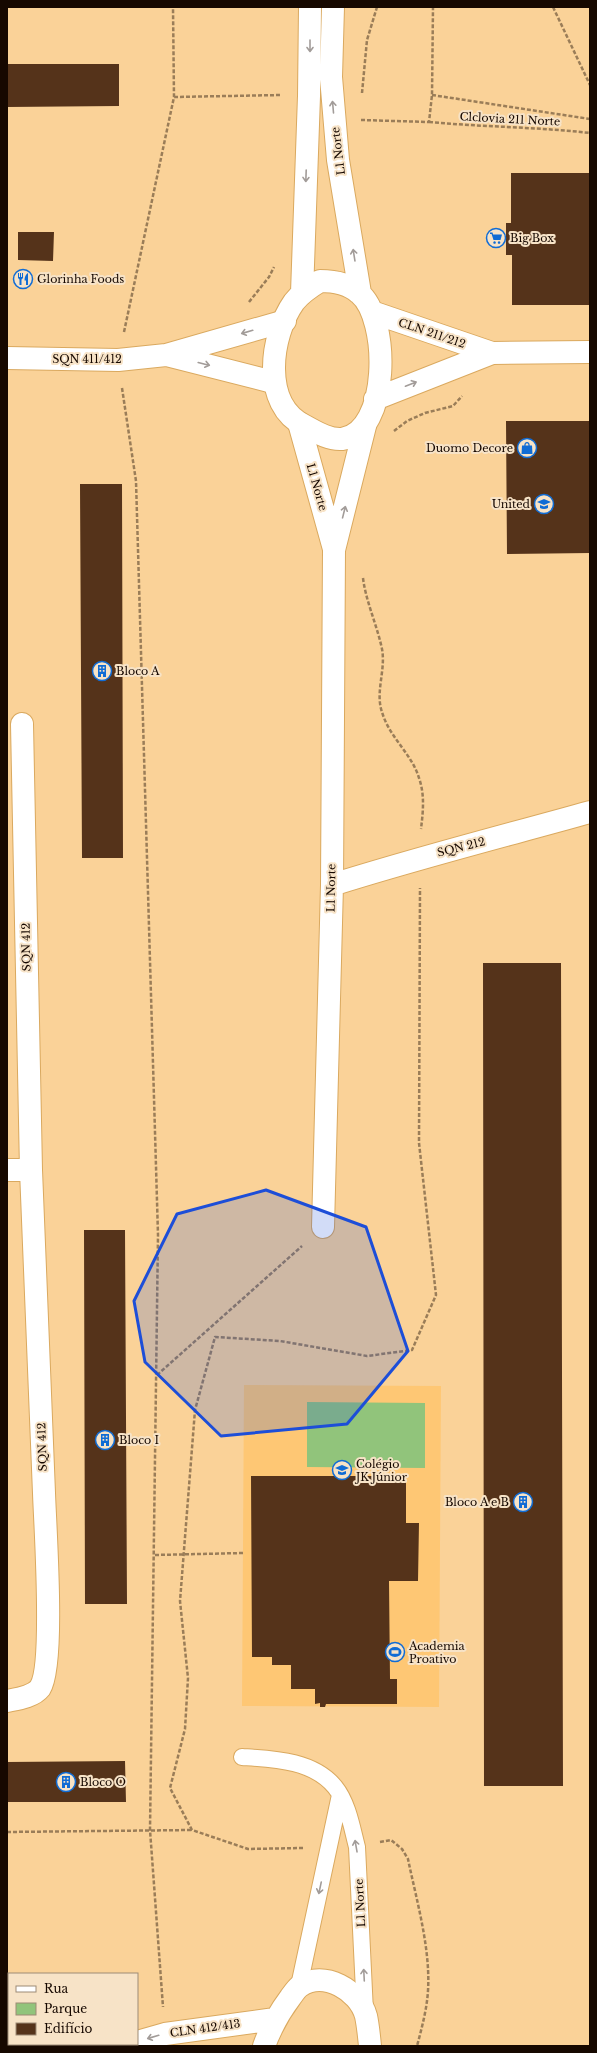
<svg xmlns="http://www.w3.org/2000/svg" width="597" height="2053" font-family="'Libre Baskerville',serif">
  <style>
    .built { fill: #fec774 }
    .green { fill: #91c47b }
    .building { fill: #55331a }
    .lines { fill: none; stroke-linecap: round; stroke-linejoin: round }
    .lane-casing { stroke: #daa95f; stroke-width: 18 }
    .street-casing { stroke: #daa95f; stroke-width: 24 }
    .secondary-casing { stroke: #daa95f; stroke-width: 24 }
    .path { stroke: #9a7d58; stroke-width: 2.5; stroke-dasharray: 4 2; stroke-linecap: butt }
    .lane { stroke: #fff; stroke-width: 16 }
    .street { stroke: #fff; stroke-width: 22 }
    .secondary { stroke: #fff; stroke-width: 22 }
    .oneway { stroke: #a29c99 }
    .marked { fill: #1d4ed8; fill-opacity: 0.2; stroke: #1d4ed8; stroke-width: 3; stroke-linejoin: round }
    .labels { text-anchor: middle; stroke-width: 4; stroke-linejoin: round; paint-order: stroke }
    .street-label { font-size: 11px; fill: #160800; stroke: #f7e3c7 }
    .poi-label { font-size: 11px; fill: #160800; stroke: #f7e3c7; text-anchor: start }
  </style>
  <rect width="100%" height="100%" fill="#fad298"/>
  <path class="built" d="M 244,1385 L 441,1386 L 439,1707 L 242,1706 Z"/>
  <path class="green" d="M 307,1402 L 425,1403 L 425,1468 L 307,1467 Z"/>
  <path class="building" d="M 7,64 L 119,64 L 119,106 L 7,107 Z
    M 511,173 L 590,173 L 590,305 L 512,305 L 512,255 L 506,255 L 506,223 L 511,223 Z
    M 18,232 L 54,232 L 53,261 L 18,260 Z
    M 506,421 L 590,421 L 590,553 L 507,554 Z
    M 80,484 L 122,484 L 123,858 L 82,858 Z
    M 483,963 L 561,963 L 563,1786 L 484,1786 Z
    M 84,1230 L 125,1230 L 127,1604 L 85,1604 Z
    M 251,1476 L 406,1476 L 406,1523 L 419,1523 L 418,1581 L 389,1581 L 390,1679 L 397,1679 L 397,1704 L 326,1704 L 325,1707 L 320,1707 L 320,1703 L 315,1704 L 315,1689 L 291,1689 L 291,1665 L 272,1665 L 272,1657 L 252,1657 Z
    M 125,1761 L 126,1802 L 7,1802 L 7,1762 Z"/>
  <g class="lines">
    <g class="lane-casing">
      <path id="lane" d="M 242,1757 C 273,1759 313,1760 335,1787 C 348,1803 352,1828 357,1847 L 365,2012
        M 299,1986 L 340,1795"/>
    </g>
    <g class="street-casing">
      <path id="street" d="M 167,355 L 273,382
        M 7,358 L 118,360 L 166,355 L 285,321
        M 299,423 L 334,549
        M 22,724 L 31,1170
        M 332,885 C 417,858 504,836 590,812
        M 7,1170 L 31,1170 C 35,1277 39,1385 44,1493 C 45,1526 55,1665 40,1688 C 33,1697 17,1699 7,1701
        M 323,1227 L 332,885 L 334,550 L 365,426"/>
    </g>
    <g class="secondary-casing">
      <path id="secondary" d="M 333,7 L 331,77 L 338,160 L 360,293
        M 320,281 C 334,281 348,283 359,293 C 390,318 390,433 342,439 C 329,440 316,432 305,426 C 261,405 270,336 294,302 C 301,293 310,287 320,281 Z
        M 302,293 L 309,96 L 310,7
        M 372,312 L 492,353 L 590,352
        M 375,399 L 492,353
        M 137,2042 L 165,2034 L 275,2019
        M 264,2046 C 271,2027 278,2014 290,1998 C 293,1994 296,1989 300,1986 C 324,1970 359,1990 366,2016 C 368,2025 369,2036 370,2046"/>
    </g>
    <path class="path" d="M 553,7 L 590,85
      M 362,93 L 367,40 L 377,7
      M 432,95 L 590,119
      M 174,97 L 281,95
      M 361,120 L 429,122 L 432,95 L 433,7
      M 429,122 C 483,127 537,127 590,133
      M 249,302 L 269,277 L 274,267
      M 124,332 L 174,97 L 173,7
      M 122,388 L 136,481 L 158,1235 L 150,1830 L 163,2007
      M 394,431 L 407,421 L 425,413 L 453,406 L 462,396
      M 363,578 C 366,602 377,625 382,649 C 386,670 375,692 382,712 C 389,737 412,754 419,778 C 425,795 423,812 421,829
      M 157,1375 L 302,1246
      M 155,1555 L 243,1553
      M 7,1832 L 192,1830
      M 380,1842 L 391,1840 L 402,1849 L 408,1859 C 417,1903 433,1956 427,2001 C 425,2016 421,2031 417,2046
      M 303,1848 L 248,1849 L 192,1830 L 170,1788 L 185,1729 L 188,1678 L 180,1601 L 195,1410 L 215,1337 L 280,1341 L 367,1356 L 412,1350 L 436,1295 L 419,1143 L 420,888"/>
    <use href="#lane" class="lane"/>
    <use href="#street" class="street"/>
    <use href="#secondary" class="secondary"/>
  </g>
  <defs><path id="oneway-shaft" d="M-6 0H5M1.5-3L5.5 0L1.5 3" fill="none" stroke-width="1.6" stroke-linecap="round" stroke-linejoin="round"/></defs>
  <g class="oneway">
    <use href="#oneway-shaft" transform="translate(310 46) rotate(90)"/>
    <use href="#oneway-shaft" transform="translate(333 107) rotate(-95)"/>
    <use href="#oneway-shaft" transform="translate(306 176) rotate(92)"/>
    <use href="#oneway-shaft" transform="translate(354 255) rotate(-99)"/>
    <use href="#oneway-shaft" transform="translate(247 332) rotate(164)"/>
    <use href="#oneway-shaft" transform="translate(204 364) rotate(14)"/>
    <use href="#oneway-shaft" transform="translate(411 384) rotate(-21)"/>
    <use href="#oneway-shaft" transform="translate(344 512) rotate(-76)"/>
    <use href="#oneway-shaft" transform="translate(356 1846) rotate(-100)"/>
    <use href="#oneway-shaft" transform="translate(320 1888) rotate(102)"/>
    <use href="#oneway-shaft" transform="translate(364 1975) rotate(-93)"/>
    <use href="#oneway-shaft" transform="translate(153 2037) rotate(164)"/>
  </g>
  <path class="marked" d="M 266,1190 L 366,1227 L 408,1351 L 347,1424 L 221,1436 L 145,1362 L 134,1301 L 177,1214 Z"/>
  <defs>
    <g id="supermarket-ring" transform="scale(1)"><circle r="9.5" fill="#f7e3c7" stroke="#106cd5" stroke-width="1.5"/><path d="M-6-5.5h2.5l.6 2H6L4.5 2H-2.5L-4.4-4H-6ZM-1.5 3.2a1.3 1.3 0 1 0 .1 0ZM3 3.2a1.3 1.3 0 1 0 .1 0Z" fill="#106cd5"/></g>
    <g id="restaurant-ring" transform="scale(1)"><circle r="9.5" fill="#f7e3c7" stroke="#106cd5" stroke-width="1.5"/><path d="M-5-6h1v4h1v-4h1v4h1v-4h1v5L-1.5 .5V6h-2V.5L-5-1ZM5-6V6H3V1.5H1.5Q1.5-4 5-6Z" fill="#106cd5"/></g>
    <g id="shop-ring" transform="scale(1)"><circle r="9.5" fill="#f7e3c7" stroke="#106cd5" stroke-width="1.5"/><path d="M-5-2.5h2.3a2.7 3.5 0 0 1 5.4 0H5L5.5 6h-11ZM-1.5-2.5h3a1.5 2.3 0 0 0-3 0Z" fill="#106cd5"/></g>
    <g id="school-ring" transform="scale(1)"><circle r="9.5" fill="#f7e3c7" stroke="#106cd5" stroke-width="1.5"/><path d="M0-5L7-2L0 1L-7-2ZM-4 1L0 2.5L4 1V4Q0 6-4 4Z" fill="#106cd5"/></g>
    <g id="building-ring" transform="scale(1)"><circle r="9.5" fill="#f7e3c7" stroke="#106cd5" stroke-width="1.5"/><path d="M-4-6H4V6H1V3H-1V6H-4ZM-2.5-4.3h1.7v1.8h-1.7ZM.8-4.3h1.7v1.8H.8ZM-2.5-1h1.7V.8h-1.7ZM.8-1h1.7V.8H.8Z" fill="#106cd5"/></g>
    <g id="stadium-ring" transform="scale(1)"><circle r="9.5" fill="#f7e3c7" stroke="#106cd5" stroke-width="1.5"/><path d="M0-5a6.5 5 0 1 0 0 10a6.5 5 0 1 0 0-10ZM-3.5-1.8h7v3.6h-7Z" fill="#106cd5"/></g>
  </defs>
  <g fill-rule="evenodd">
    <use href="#supermarket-ring" x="496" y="238"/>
    <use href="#restaurant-ring" x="23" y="279"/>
    <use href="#shop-ring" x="527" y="448"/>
    <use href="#school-ring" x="544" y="504"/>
    <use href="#building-ring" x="102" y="671"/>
    <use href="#building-ring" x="105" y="1440"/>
    <use href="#school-ring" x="342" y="1470"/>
    <use href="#building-ring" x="523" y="1502"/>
    <use href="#stadium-ring" x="395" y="1652"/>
    <use href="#building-ring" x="66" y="1782"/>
  </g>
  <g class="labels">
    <g class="street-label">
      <text transform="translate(510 119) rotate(3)" y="4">Clclovia 211 Norte</text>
      <text transform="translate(338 151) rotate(-97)" y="4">L1 Norte</text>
      <text transform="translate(432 333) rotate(19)" y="4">CLN 211/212</text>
      <text x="87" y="363">SQN 411/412</text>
      <text transform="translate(317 487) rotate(74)" y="4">L1 Norte</text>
      <text transform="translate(461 847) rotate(-14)" y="4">SQN 212</text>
      <text transform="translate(331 888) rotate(-89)" y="4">L1 Norte</text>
      <text transform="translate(26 947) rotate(-91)" y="4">SQN 412</text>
      <text transform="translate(42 1447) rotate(-92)" y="4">SQN 412</text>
      <text transform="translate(360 1903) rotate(-93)" y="4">L1 Norte</text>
      <text transform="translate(205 2028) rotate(-8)" y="4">CLN 412/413</text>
    </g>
    <g class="poi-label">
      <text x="510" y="242">Big Box</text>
      <text x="37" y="283">Glorinha Foods</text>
      <text x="513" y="452" text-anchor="end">Duomo Decore</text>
      <text x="530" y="508" text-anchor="end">United</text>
      <text x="116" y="675">Bloco A</text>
      <text x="119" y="1444">Bloco I</text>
      <text x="356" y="1468">Colégio<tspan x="356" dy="13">JK Júnior</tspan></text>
      <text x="509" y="1506" text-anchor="end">Bloco A e B</text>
      <text x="409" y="1650">Academia<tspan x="409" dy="13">Proativo</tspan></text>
      <text x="80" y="1786">Bloco O</text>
    </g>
  </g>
  <rect width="597" height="2053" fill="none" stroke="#160800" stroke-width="16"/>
  <rect x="8" y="1973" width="130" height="72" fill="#f7e3c7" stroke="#9d8b77"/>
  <rect x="16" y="1986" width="20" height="6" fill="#ffffff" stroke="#9d8b77"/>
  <text x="44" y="1993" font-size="12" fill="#160800">Rua</text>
  <rect x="16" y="2003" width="20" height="12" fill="#91c47b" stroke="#9d8b77"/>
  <text x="44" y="2013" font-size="12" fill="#160800">Parque</text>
  <rect x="16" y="2023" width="20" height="12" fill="#55331a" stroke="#9d8b77"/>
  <text x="44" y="2033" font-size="12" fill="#160800">Edifício</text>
</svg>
